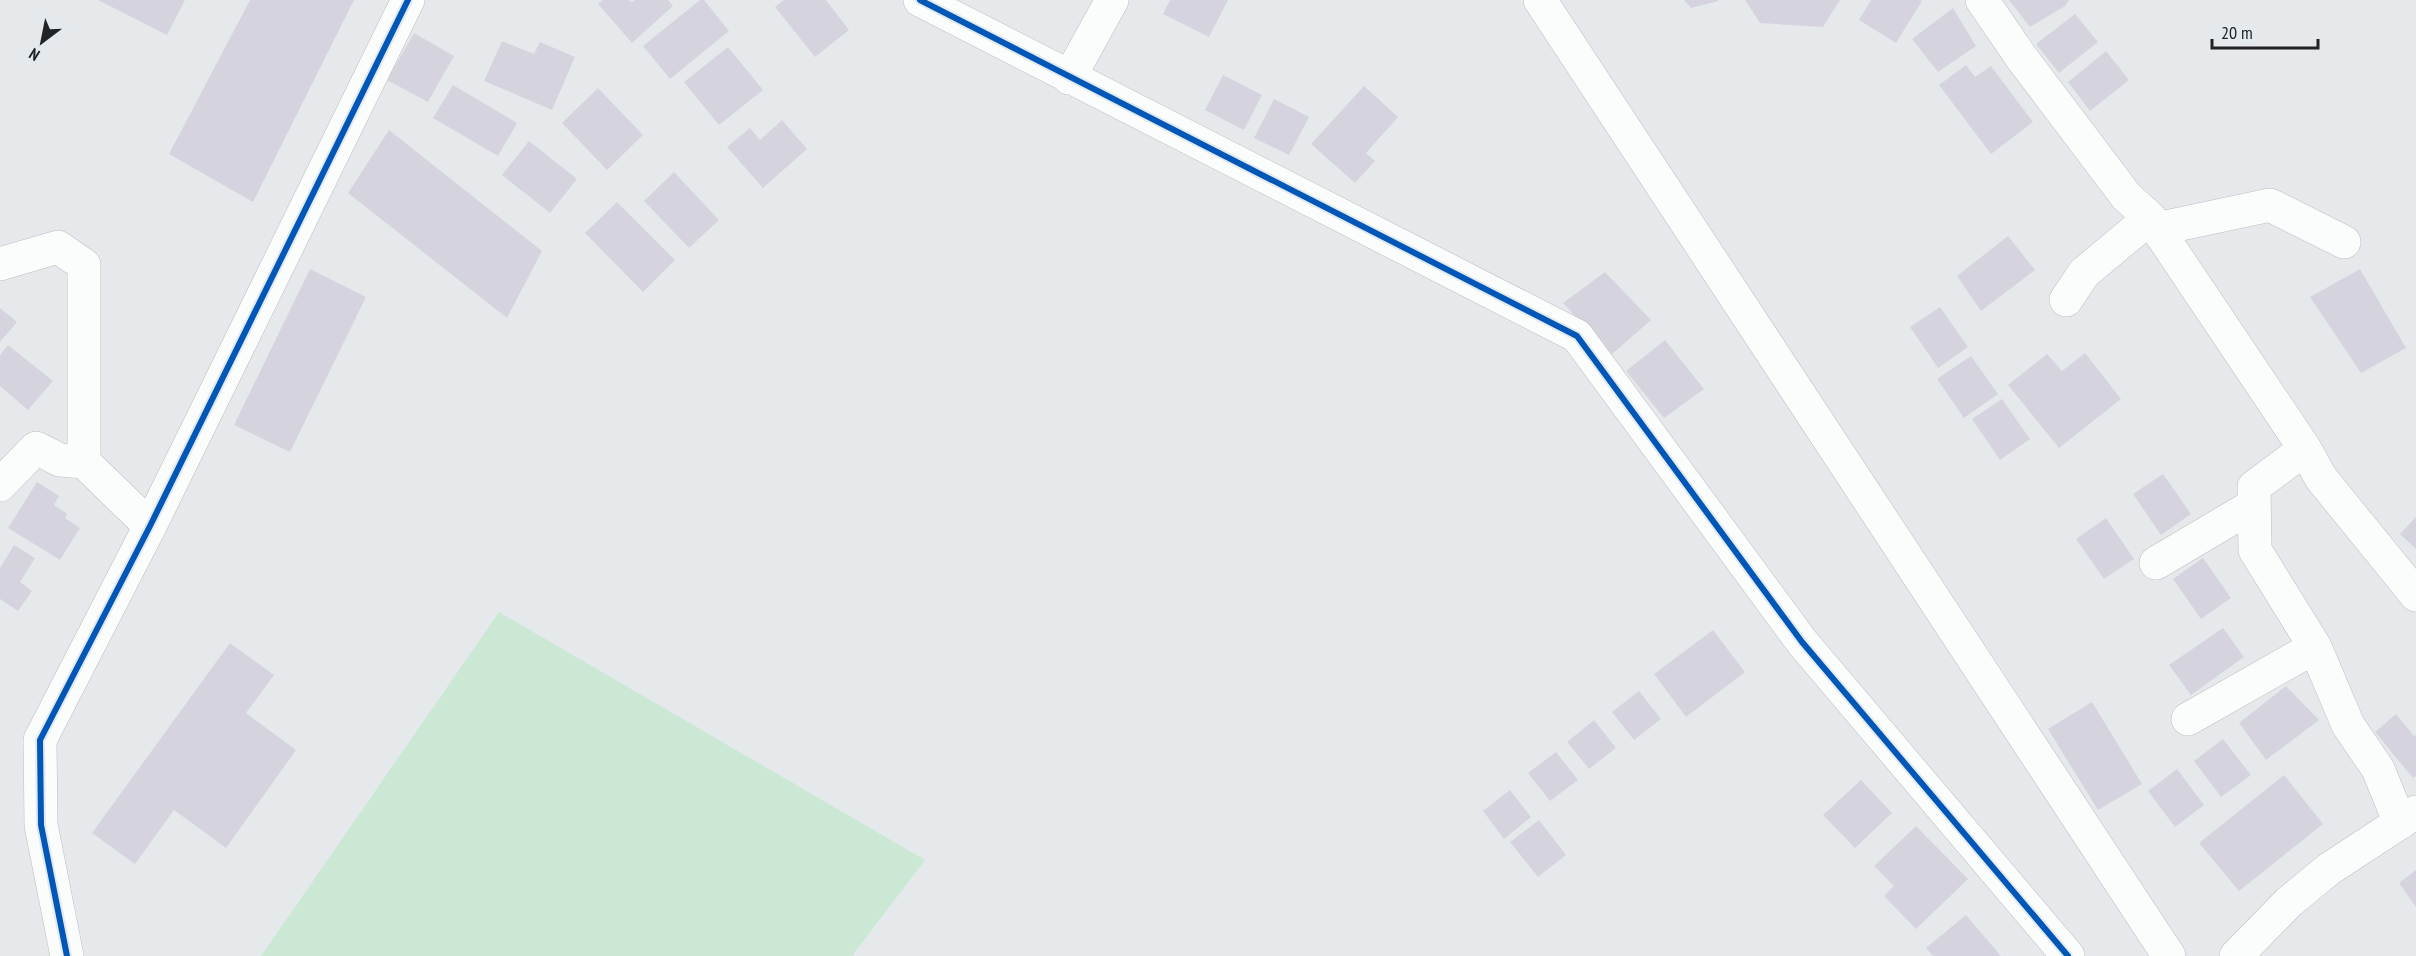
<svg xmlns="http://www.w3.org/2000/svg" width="2416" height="956" font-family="'PT Sans Narrow',sans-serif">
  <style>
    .green { fill: #cbe8d5 }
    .building { fill: #d5d4de }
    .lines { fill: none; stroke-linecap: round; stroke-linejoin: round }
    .street-casing { stroke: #bbbdbf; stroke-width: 34 }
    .secondary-casing { stroke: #bbbdbf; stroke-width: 34 }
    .street { stroke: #fbfcfc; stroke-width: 33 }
    .secondary { stroke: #fbfcfc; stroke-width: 33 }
    .cycleway-casing { stroke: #e3eaef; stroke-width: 10 }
    .cycleway { stroke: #0057b8; stroke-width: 6 }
  </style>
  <rect width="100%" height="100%" fill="#e6e9ec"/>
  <path class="green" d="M 499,612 L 925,860 L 852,956 L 261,956 Z"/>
  <path class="building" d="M 98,0 L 185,0 L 167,35 Z
    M 250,0 L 354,0 L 253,202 L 169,154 Z
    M 603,0 L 628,0 L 632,2 L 635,0 L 668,0 L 673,6 L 632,43 L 598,4 Z
    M 700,0 L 704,0 L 729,31 L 670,79 L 643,46 Z
    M 784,0 L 826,0 L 849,30 L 815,57 L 775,7 Z
    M 1170,0 L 1228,0 L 1209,37 L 1163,14 Z
    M 1684,0 L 1718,0 L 1718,1 L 1691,8 Z
    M 1745,0 L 1840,0 L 1823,27 L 1760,23 Z
    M 1871,0 L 1920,0 L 1922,1 L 1896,43 L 1859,20 Z
    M 2009,0 L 2069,0 L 2065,6 L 2030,27 Z
    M 1953,8 L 1976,46 L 1938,72 L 1912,39 Z
    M 2075,14 L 2098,42 L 2059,73 L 2036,44 Z
    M 414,33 L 454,56 L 428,102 L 387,80 Z
    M 502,41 L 534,54 L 540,42 L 575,57 L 552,110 L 484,81 Z
    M 728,47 L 763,90 L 719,125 L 684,82 Z
    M 2106,51 L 2129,80 L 2090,111 L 2068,82 Z
    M 1966,65 L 1975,77 L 1991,66 L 2033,122 L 1991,154 L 1939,85 Z
    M 1223,75 L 1262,95 L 1244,130 L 1205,110 Z
    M 453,85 L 517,123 L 498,156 L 433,118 Z
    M 1364,86 L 1398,117 L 1366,153 L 1375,161 L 1355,183 L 1311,144 Z
    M 598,88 L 643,135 L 607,170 L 562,123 Z
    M 1274,99 L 1309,117 L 1289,155 L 1254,138 Z
    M 782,120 L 807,149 L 763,188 L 727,147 L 750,128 L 760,140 Z
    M 389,130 L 542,251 L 507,318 L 348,193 Z
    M 529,141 L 577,179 L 550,213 L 502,175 Z
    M 674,172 L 719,220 L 689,248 L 644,201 Z
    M 617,202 L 675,260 L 643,292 L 585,233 Z
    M 2008,236 L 2035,270 L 1981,311 L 1957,276 Z
    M 310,269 L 366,297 L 290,452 L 234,425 Z
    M 2360,269 L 2406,348 L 2361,373 L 2310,297 Z
    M 1605,272 L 1651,320 L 1611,355 L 1563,303 Z
    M 1940,307 L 1968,347 L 1938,368 L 1910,327 Z
    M 0,308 L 17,322 L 0,342 Z
    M 1665,340 L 1704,389 L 1664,418 L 1626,371 Z
    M 8,345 L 53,381 L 28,410 L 0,386 L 0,355 Z
    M 2085,353 L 2121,399 L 2059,448 L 2008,385 L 2047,354 L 2062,371 Z
    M 1971,356 L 1998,394 L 1964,418 L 1937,379 Z
    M 2002,399 L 2030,439 L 2000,460 L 1972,419 Z
    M 2163,474 L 2191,514 L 2161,535 L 2133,494 Z
    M 37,482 L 59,496 L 54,505 L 67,514 L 65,518 L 80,528 L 60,560 L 8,528 Z
    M 2416,517 L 2416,549 L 2400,534 Z
    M 2106,518 L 2134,559 L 2104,579 L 2076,539 Z
    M 14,545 L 35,558 L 20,582 L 32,591 L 18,611 L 0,599 L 0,568 Z
    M 2203,558 L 2231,598 L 2201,619 L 2173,579 Z
    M 2223,628 L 2244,657 L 2191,695 L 2169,665 Z
    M 1713,630 L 1745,672 L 1686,717 L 1654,674 Z
    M 230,643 L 274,675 L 246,713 L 296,750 L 226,848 L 174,810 L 135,864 L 92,833 Z
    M 2286,686 L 2319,720 L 2266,760 L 2239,723 Z
    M 1639,691 L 1661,719 L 1634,740 L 1612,712 Z
    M 2092,702 L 2142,784 L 2098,810 L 2048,729 Z
    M 2396,714 L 2414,736 L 2416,735 L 2416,776 L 2413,778 L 2375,732 Z
    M 1594,720 L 1616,748 L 1589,769 L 1567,742 Z
    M 2223,739 L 2251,775 L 2221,797 L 2194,761 Z
    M 1556,752 L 1578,780 L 1550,801 L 1528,773 Z
    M 2177,769 L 2204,805 L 2175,827 L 2148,791 Z
    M 2284,775 L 2323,824 L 2239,891 L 2199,843 Z
    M 1861,780 L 1892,813 L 1855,848 L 1823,815 Z
    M 1510,790 L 1531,817 L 1504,839 L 1483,811 Z
    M 1539,820 L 1566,855 L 1538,877 L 1510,842 Z
    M 1916,826 L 1968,879 L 1916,929 L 1884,896 L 1894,886 L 1874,866 Z
    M 2416,870 L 2416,907 L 2399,883 Z
    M 1966,915 L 2001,956 L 1933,956 L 1926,948 Z"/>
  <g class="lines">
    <g class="street-casing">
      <path id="street" d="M 920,0 L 1577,336 L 1802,642 L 2068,956
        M 1982,0 L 2021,57 L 2126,196 L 2150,218 L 2305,449 L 2321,478 L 2416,595
        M 1069,78 L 1112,0
        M 2157,229 L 2270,205 L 2344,242
        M 0,264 L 58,247 L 84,265 L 84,462
        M 2066,300 L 2084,273 L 2150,218
        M 2305,449 L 2254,487 L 2255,550 L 2315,647 L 2348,725 L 2378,769 L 2400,823
        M 0,485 L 36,448 L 60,460 L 84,462 L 150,526
        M 2156,563 L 2254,505
        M 2188,719 L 2315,647
        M 67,956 L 41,825 L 40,740 L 150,526 L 408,0"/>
    </g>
    <g class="secondary-casing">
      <path id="secondary" d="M 1540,0 L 2169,956
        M 2236,956 L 2289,902 L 2329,869 L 2416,812"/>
    </g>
    <use href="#street" class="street"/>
    <use href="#secondary" class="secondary"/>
    <g class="cycleway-casing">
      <path id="cycleway" d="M 920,0 L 1577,336 L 1802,642 L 2068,956
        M 67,956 L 41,825 L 40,740 L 150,526 L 408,0"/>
    </g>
    <use href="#cycleway" class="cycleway"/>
  </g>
  <g transform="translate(42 42) rotate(212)" stroke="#e3eaef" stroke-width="4.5" paint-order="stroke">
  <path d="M0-4.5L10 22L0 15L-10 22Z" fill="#212325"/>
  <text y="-9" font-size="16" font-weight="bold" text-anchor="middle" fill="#212325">N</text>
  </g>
  <path d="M2212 39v9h106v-9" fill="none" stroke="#212325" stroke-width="3"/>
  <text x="2221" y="39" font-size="18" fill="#212325" stroke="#e3eaef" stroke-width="4.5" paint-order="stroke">20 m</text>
</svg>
